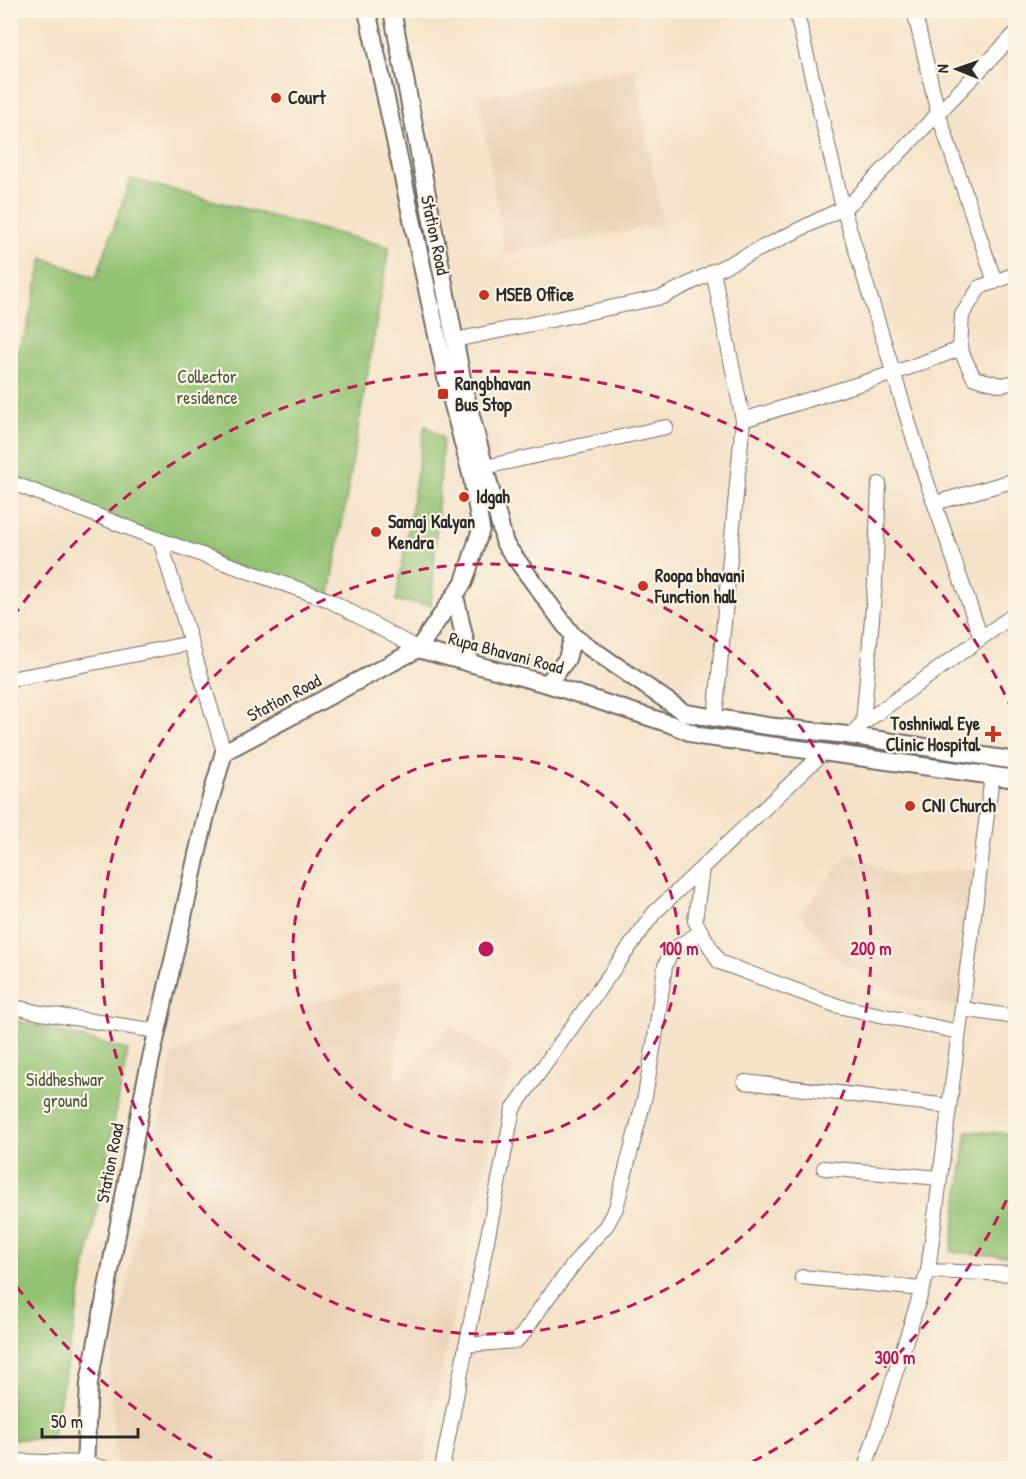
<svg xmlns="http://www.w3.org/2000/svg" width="1026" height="1479" font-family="'Patrick Hand',sans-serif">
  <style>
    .built { fill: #ebd3b8 }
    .green { fill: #93c272; stroke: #5f764e; stroke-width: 1.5 }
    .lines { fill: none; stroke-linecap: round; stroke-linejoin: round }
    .minor-casing { stroke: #726b62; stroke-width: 16 }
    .major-casing { stroke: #726b62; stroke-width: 20 }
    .minor { stroke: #fff; stroke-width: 14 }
    .major { stroke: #fff; stroke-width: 16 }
    .ring { fill: none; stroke: #c2185b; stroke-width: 3; stroke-dasharray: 10 8 }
    .poi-dot { fill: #c8321e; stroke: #fcf5e5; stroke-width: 2 }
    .labels { text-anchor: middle; stroke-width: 4.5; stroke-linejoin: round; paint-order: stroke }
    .poi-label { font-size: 18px; font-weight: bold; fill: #2b2b2b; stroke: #fcf5e5; text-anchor: start }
    .street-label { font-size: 18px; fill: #2b2b2b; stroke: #fcf5e5 }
    .park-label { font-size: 18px; fill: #4a5840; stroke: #fcf5e5 }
    .centre { fill: #c2185b; stroke: #fcf5e5; stroke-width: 3 }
    .ring-label { font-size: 18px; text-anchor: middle; font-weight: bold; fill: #c2185b; stroke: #fcf5e5; stroke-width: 4.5; stroke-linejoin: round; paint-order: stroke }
  </style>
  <rect width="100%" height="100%" fill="#fcf5e5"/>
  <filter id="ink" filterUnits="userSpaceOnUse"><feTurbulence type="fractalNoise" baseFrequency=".0167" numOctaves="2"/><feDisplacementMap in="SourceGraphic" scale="12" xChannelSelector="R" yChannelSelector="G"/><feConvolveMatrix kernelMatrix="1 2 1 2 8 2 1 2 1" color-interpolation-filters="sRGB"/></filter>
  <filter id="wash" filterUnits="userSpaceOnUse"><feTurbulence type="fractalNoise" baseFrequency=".008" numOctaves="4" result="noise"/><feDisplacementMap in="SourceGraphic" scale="24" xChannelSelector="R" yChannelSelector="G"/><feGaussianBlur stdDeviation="1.35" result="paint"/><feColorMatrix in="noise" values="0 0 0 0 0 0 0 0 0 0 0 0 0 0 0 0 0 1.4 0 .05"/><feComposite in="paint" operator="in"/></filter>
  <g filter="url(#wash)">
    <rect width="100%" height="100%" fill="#f5e3c9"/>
    <path class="built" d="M 634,68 L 663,224 L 505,253 L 479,98 Z
      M 850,851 L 897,877 L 958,869 L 980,869 L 962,1009 L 918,999 L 894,991 L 872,981 L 833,955 L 801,914 Z
      M 404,978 L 394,1082 L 452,1025 L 513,1068 L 497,1105 L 422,1468 L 117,1468 L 109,1374 L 173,1055 L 229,1026 Z"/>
    <path class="green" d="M 131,179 L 389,247 L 329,600 L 11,481 L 11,360 L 26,333 L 43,258 L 96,278 Z
      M 425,425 L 443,438 L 431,605 L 396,601 Z
      M 11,1019 L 128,1050 L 52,1439 L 11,1439 Z
      M 967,1131 L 1015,1134 L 1015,1257 L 951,1252 Z"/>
  </g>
  <g filter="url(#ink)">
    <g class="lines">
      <g class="minor-casing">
        <path id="minor" d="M 796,10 L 843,208 L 926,479 L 981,638
          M 914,10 L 938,113 L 995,282
          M 713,271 L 743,420 L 715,718
          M 1016,276 L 1013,275 L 980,287 L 962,315 L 960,349 L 974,378 L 1001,385 L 1016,382
          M 455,340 L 662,297 L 843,208 L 852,202 L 1016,33
          M 743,420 L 894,373 L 960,349
          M 485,467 L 666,427
          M 10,482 L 160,540 L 329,600 L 418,649
          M 935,503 L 1016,480
          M 160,540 L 224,752
          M 10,679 L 44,673 L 191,643
          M 863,723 L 875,583 L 879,484
          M 858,727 L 1016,613
          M 702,868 L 695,921 L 719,962 L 838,1006 L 959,1032
          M 10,1006 L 41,1013 L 157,1031
          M 962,1009 L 1016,1017
          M 745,1082 L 949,1106
          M 824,1168 L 940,1178
          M 928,1271 L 1016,1274
          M 802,1277 L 922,1289
          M 466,1345 L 516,1341 L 523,1334 L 546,1300 L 591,1242 L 606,1226 L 616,1208 L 645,1096 L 655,1038 L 665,966 L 672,950 L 701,932
          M 10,1461 L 85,1463 L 104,1468
          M 442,1468 L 513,1109 L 654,913 L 824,752
          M 865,1468 L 928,1271 L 992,776"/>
      </g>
      <g class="major-casing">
        <path id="major" d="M 392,10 L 464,389 L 505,544 L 573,636 L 685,713 L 767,726 L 847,735 L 1016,761
          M 455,596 L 470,663
          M 418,649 L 547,684 L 670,724 L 699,736 L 815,751 L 1016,779
          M 547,684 L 567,659 L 573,636
          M 85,1468 L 89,1383 L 145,1085 L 206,815 L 224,752 L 418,649 L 464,582 L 481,529 L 472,478 L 447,382 L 367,10"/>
      </g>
      <use href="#minor" class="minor"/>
      <use href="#major" class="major"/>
    </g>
  </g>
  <g class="ring">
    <circle cx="486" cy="949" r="193"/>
    <circle cx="486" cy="949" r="385"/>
    <path d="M1014 1184A578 578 0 0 1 744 1466M228 1466A578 578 0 0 1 13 1281M13 617A578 578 0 0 1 1014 714"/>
  </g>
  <g class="poi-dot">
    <circle cx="276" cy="98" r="6"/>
    <circle cx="484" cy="295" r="6"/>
    <rect x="437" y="388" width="12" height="12" rx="3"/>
    <circle cx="464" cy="497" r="6"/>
    <circle cx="376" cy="532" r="6"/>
    <circle cx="643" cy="586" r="6"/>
    <path d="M990 725h6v6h6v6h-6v6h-6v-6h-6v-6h6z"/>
    <circle cx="910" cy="806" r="6"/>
  </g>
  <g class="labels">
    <g class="poi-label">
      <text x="288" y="104">Court</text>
      <text x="496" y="301">MSEB Office</text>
      <text x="455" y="390">Rangbhavan<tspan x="455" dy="21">Bus Stop</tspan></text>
      <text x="476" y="503">Idgah</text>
      <text x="388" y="528">Samaj Kalyan<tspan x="388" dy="21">Kendra</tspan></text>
      <text x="655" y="582">Roopa bhavani<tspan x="655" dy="21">Function hall</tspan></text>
      <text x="980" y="730" text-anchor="end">Toshniwal Eye<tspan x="980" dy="21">Clinic Hospital</tspan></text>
      <text x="922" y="812">CNI Church</text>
    </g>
    <g class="street-label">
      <text transform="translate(435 235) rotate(78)" y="6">Station Road</text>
      <text transform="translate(506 653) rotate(15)" y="6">Rupa Bhavani Road</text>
      <text transform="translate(284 698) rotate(-28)" y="6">Station Road</text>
      <text transform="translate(110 1163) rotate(-79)" y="6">Station Road</text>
    </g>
    <g class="park-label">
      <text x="207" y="383">Collector<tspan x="207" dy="21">residence</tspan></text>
      <text x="65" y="1086">Siddheshwar<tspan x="65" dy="21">ground</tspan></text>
    </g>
  </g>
  <circle cx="486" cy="949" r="9" class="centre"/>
  <g class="ring-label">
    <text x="679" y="955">100 m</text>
    <text x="871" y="955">200 m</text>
    <text x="895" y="1364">300 m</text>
  </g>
  <rect width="1026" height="1479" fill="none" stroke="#fcf5e5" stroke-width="36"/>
  <g transform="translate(957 69) rotate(271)" stroke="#fcf5e5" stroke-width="4.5" paint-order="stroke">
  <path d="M0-4.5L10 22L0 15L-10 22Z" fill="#2b2b2b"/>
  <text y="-9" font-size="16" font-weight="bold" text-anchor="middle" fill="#2b2b2b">N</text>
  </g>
  <path d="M42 1428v9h96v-9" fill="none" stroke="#2b2b2b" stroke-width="3"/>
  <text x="51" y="1428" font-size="18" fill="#2b2b2b" stroke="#fcf5e5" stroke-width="4.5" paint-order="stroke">50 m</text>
</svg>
